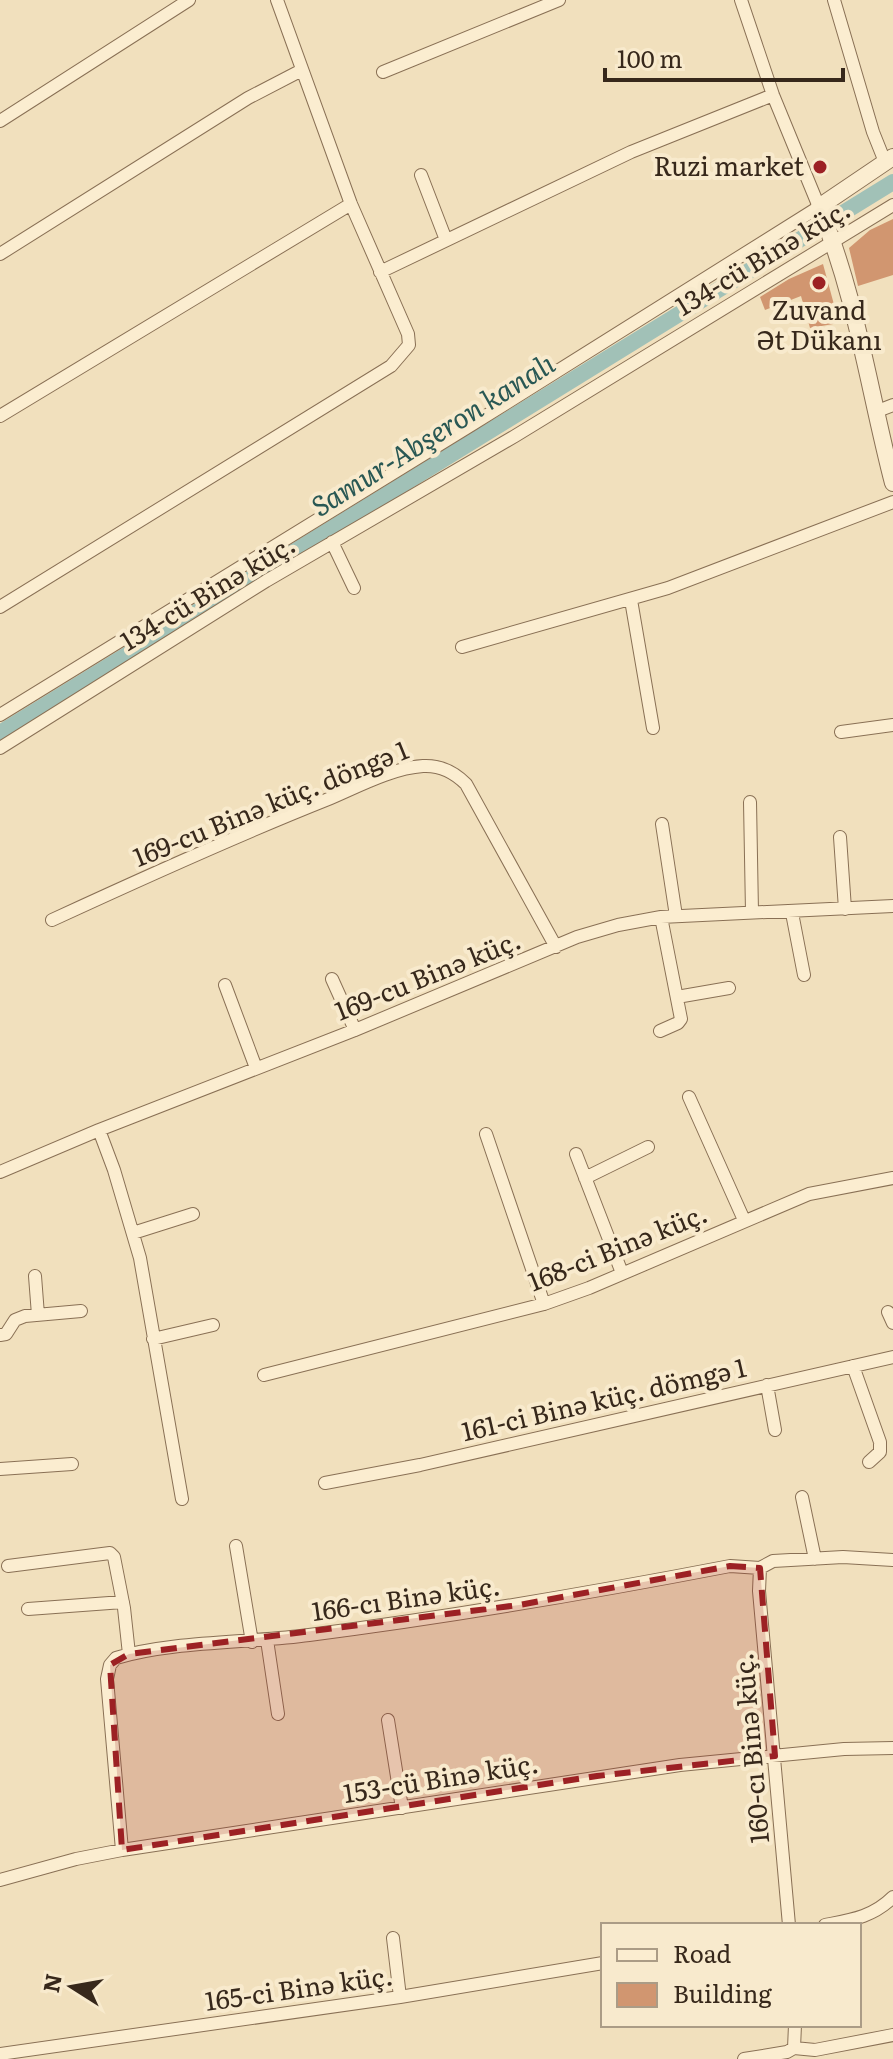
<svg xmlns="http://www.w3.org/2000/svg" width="893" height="2059" font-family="Literata,serif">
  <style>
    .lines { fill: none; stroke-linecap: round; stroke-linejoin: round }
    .canal { stroke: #a1c1b7; stroke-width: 16 }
    .building { fill: #d19670 }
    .minor-casing { stroke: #897055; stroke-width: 14 }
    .tertiary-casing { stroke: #897055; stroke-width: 18 }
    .minor { stroke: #fbedd0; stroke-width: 12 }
    .tertiary { stroke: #fbedd0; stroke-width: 16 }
    .marked { fill: #9c2124; fill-opacity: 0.2; stroke: #9c2124; stroke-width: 6; stroke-dasharray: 16 10; stroke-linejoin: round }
    .poi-dot { fill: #9c2124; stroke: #f8eacd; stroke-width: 3 }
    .labels { text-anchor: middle; stroke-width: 8; stroke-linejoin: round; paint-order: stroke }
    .poi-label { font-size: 26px; fill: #37281b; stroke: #f8eacd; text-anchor: end }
    .street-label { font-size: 26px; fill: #37281b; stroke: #f8eacd }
    .water-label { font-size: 28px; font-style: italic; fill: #295854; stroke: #f8eacd }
  </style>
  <rect width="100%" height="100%" fill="#f1e0bd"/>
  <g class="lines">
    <path class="canal" d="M 0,733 L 893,182"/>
  </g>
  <path class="building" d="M 893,219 L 893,275 L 858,286 L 849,248 L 870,230 Z
    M 823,264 L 839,323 L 810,328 L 801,296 L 765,310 L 760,297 L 789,279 Z"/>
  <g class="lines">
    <g class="minor-casing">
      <path id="minor" d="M 834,0 L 873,132 L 885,162
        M 383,72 L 559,0
        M 0,121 L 189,0
        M 421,175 L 446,240
        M 0,254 L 248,98 L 302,70
        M 380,272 L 631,152 L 773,95
        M 875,412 L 893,405
        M 0,416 L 351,204
        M 332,542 L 354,588
        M 631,600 L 653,728
        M 0,607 L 391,366 L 409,345 L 408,334 L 351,204 L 277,0
        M 462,647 L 668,588 L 893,502
        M 0,715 L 473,424 L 819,207 L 773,95 L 741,0
        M 841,732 L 893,725
        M 0,748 L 266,581 L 515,436 L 893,205
        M 750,802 L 752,912
        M 662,824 L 676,916
        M 840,837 L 845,909
        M 792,913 L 804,975
        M 52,920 C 143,878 233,837 326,800 C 355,788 391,768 423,766 C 441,765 454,772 466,784 L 556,947
        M 332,979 L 355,1030
        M 225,985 L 256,1068
        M 677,997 L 729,988
        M 660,1031 L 678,1023 L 681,1019 L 661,917
        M 689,1097 L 744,1220
        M 99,1130 L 114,1170 L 140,1258 L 182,1499
        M 486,1134 L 544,1304
        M 576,1154 L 622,1273
        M 0,1172 L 99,1130 L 355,1030 L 577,937 L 618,925 L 661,917 L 893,906
        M 585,1178 L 648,1147
        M 133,1233 L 193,1214
        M 35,1276 L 38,1315
        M 888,1312 L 893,1323
        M 0,1335 L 6,1334 L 15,1320 L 25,1316 L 81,1311
        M 153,1339 L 213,1325
        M 853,1366 L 880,1442 L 880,1452 L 869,1462
        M 264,1375 L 544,1304 L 589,1288 L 809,1194 L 893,1178
        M 767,1385 L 775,1430
        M 0,1469 L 72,1464
        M 325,1483 L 420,1465 L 893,1357
        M 802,1497 L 815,1559
        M 236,1546 L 252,1642
        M 8,1566 L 110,1553 L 114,1557 L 124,1608 L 129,1654
        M 760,1568 L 759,1591 L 789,1925
        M 28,1609 L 123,1602
        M 267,1640 L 278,1714
        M 388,1720 L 402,1808
        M 122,1850 L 107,1679 L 110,1665 L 116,1658 C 171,1641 250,1643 309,1635 C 450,1617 590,1593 730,1566 L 760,1568 L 773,1561 L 843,1557 L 893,1560
        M 0,1880 L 76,1859 L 122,1850 L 680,1765 L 844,1749 L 893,1748
        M 825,1925 C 851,1920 873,1917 893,1897
        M 393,1938 L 400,1997
        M 794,2048 L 795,2025
        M 0,2054 L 400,1997 L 603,1963
        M 744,2059 L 787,2052 L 794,2048 L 815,2050 L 893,2035"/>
    </g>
    <g class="tertiary-casing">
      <path id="tertiary" d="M 893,157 L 819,207 C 856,294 869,391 893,483"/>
    </g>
    <use href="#minor" class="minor"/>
    <use href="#tertiary" class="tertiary"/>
  </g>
  <path class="marked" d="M 730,1566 L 760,1568 L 775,1756 L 597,1776 L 122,1850 L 110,1665 L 129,1654 L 519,1605 Z"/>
  <g class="poi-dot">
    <circle cx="820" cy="167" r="8"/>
    <circle cx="819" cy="283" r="8"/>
  </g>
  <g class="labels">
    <g class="poi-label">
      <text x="804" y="176">Ruzi market</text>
      <text x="819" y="320" text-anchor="middle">Zuvand<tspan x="819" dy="30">Ət Dükanı</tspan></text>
    </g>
    <g class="street-label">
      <text transform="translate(763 258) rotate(-31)" y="9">134-cü Binə küç.</text>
      <text transform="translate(208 593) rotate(-31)" y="9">134-cü Binə küç.</text>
      <text transform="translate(271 804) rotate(-22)" y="9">169-cu Binə küç. döngə 1</text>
      <text transform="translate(428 976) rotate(-22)" y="9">169-cu Binə küç.</text>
      <text transform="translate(618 1248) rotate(-22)" y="9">168-ci Binə küç.</text>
      <text transform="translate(604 1400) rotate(-13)" y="9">161-ci Binə küç. dömgə 1</text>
      <text transform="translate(406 1599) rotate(-8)" y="9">166-cı Binə küç.</text>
      <text transform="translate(752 1748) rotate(-95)" y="9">160-cı Binə küç.</text>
      <text transform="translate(441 1779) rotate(-9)" y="9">153-cü Binə küç.</text>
      <text transform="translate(299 1989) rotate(-8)" y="9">165-ci Binə küç.</text>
    </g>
    <g class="water-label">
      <text transform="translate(433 435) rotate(-32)" y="10">Samur-Abşeron kanalı</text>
    </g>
  </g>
  <rect x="601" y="1923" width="260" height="104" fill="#f8eacd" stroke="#ab9c86" stroke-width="2"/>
  <rect x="617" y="1949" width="40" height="12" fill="#fbedd0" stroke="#ab9c86" stroke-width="2"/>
  <text x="673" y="1963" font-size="24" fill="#37281b">Road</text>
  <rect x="617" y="1983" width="40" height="24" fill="#d19670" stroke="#ab9c86" stroke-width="2"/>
  <text x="673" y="2003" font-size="24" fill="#37281b">Building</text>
  <g transform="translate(72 1987) rotate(281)" stroke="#f8eacd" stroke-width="6" paint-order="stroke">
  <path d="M0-6L14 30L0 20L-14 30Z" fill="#37281b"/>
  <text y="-12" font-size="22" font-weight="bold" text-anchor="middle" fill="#37281b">N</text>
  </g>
  <path d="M605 68v12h238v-12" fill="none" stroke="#37281b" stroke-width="4"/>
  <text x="617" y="68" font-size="24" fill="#37281b" stroke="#f8eacd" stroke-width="6" paint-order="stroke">100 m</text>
</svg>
